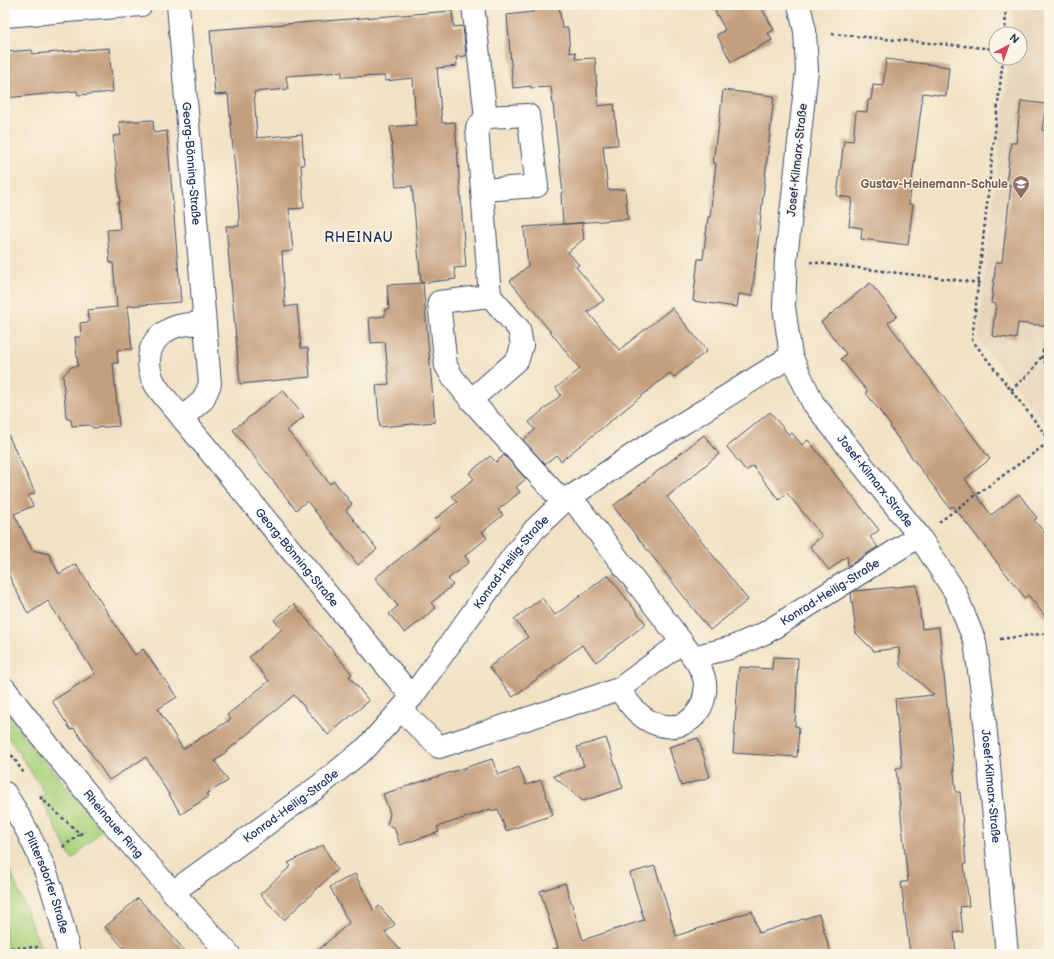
<svg xmlns="http://www.w3.org/2000/svg" width="1054" height="959" font-family="'Balsamiq Sans',sans-serif">
  <style>
    .built { fill: #e3d1b6 }
    .green { fill: #a9d27d; stroke: #62806e }
    .building { fill: #c49f7e }
    .lines { fill: none; stroke-linecap: round; stroke-linejoin: round }
    .minor-casing { stroke: #3b4a6d; stroke-width: 24 }
    .path { stroke: #3b4a6d; stroke-width: 2.5; stroke-dasharray: 3 3; stroke-linecap: butt }
    .minor { stroke: #fff; stroke-width: 22 }
    .labels { text-anchor: middle; stroke-width: 3; stroke-linejoin: round; paint-order: stroke }
    .street-label { font-size: 12px; fill: #1b2f5e; stroke: #fcf5e5 }
    .education-label { font-size: 12px; font-weight: bold; fill: #785e54; stroke: #fcf5e5; text-anchor: end }
    .quarter-label { font-size: 14px; letter-spacing: 1px; fill: #1b2f5e; stroke: #fcf5e5 }
  </style>
  <rect width="100%" height="100%" fill="#fcf5e5"/>
  <filter id="ink" filterUnits="userSpaceOnUse"><feTurbulence type="fractalNoise" baseFrequency=".025" numOctaves="2"/><feDisplacementMap in="SourceGraphic" scale="8" xChannelSelector="R" yChannelSelector="G"/><feConvolveMatrix kernelMatrix="1 2 1 2 8 2 1 2 1" color-interpolation-filters="sRGB"/></filter>
  <filter id="wash" filterUnits="userSpaceOnUse"><feTurbulence type="fractalNoise" baseFrequency=".012" numOctaves="4" result="noise"/><feDisplacementMap in="SourceGraphic" scale="16" xChannelSelector="R" yChannelSelector="G"/><feGaussianBlur stdDeviation="0.9" result="paint"/><feColorMatrix in="noise" values="0 0 0 0 0 0 0 0 0 0 0 0 0 0 0 0 0 1.4 0 .05"/><feComposite in="paint" operator="in"/></filter>
  <g filter="url(#wash)">
    <rect width="100%" height="100%" fill="#f1e2c4"/>
    <path class="built" d="M 1014,5 L 1049,5 L 1049,428 L 978,340 L 1009,58 L 1020,58 L 1020,34 L 1011,34 Z"/>
    <path class="green" d="M 5,709 L 23,736 L 103,829 L 72,860 L 40,797 L 45,793 L 5,732 Z
      M 5,857 L 43,954 L 5,954 Z"/>
    <g id="blocks">
      <path class="building" d="M 533,5 L 559,5 L 562,28 L 568,28 L 570,53 L 575,52 L 576,59 L 595,58 L 598,106 L 614,104 L 618,145 L 603,146 L 608,190 L 625,189 L 628,219 L 563,224 L 561,193 L 563,193 L 551,87 L 531,88 L 531,86 L 513,88 L 507,15 L 533,12 Z
        M 712,5 L 760,5 L 774,30 L 768,33 L 772,40 L 731,62 L 717,35 L 725,30 Z
        M 452,11 L 454,27 L 463,26 L 466,56 L 456,57 L 457,66 L 437,68 L 442,123 L 455,122 L 466,267 L 454,268 L 456,279 L 421,283 L 412,186 L 396,187 L 390,127 L 416,125 L 413,78 L 385,81 L 385,76 L 342,77 L 342,72 L 286,76 L 288,89 L 254,92 L 257,138 L 302,134 L 304,165 L 301,165 L 304,208 L 289,209 L 293,251 L 282,252 L 285,307 L 297,305 L 301,348 L 308,348 L 310,377 L 240,384 L 226,226 L 239,226 L 239,213 L 228,94 L 215,95 L 210,30 Z
        M 109,48 L 113,92 L 78,95 L 77,91 L 5,98 L 5,52 L 32,50 L 33,54 Z
        M 886,59 L 949,67 L 946,96 L 923,93 L 909,204 L 913,204 L 908,245 L 861,239 L 862,228 L 849,226 L 852,198 L 837,196 L 844,140 L 853,141 L 856,111 L 867,112 L 868,100 L 871,100 L 873,85 L 883,86 Z
        M 723,90 L 774,96 L 752,296 L 739,294 L 737,307 L 693,301 L 698,259 L 703,259 L 708,217 L 710,217 L 716,163 L 713,163 L 717,132 L 718,132 Z
        M 1021,101 L 1046,104 L 1042,130 L 1049,131 L 1049,326 L 1018,323 L 1016,339 L 992,336 L 996,304 L 991,303 L 996,262 L 1002,262 L 1011,185 L 1006,185 L 1011,143 L 1016,143 Z
        M 153,120 L 154,133 L 167,131 L 181,302 L 127,306 L 132,349 L 117,350 L 118,363 L 113,363 L 119,426 L 93,428 L 90,425 L 72,426 L 71,420 L 66,418 L 63,376 L 71,367 L 78,366 L 75,337 L 81,337 L 80,323 L 89,322 L 87,310 L 117,307 L 113,263 L 110,263 L 107,230 L 120,229 L 118,202 L 120,202 L 113,136 L 121,135 L 119,122 Z
        M 582,223 L 584,239 L 568,252 L 579,265 L 576,267 L 604,300 L 588,312 L 619,350 L 672,308 L 707,351 L 674,377 L 670,373 L 561,461 L 556,455 L 545,464 L 523,440 L 535,430 L 529,422 L 561,395 L 556,388 L 580,369 L 510,281 L 528,266 L 524,227 Z
        M 423,283 L 435,422 L 380,427 L 376,385 L 389,384 L 385,342 L 371,343 L 369,318 L 385,316 L 385,309 L 389,309 L 387,285 Z
        M 870,283 L 897,316 L 888,323 L 990,459 L 965,479 L 991,515 L 1019,494 L 1037,518 L 1034,520 L 1049,538 L 1049,621 L 1028,595 L 1025,598 L 953,506 L 950,508 L 916,463 L 890,427 L 891,426 L 866,393 L 867,391 L 841,359 L 846,354 L 821,322 Z
        M 283,390 L 304,417 L 287,430 L 330,484 L 334,481 L 352,504 L 346,510 L 377,549 L 358,565 L 307,501 L 296,510 L 233,430 Z
        M 770,412 L 789,435 L 792,433 L 802,445 L 808,440 L 853,497 L 879,530 L 870,537 L 878,547 L 876,548 L 848,566 L 847,556 L 829,570 L 810,546 L 822,536 L 787,493 L 779,500 L 753,466 L 746,471 L 727,447 Z
        M 5,428 L 35,493 L 28,496 L 33,506 L 14,514 L 32,550 L 49,554 L 59,574 L 76,564 L 135,655 L 143,649 L 177,697 L 158,709 L 183,749 L 231,719 L 227,715 L 269,681 L 249,657 L 282,629 L 274,620 L 294,604 L 352,674 L 349,676 L 369,701 L 328,735 L 294,695 L 215,761 L 228,781 L 206,794 L 208,797 L 181,814 L 146,757 L 109,780 L 74,728 L 71,730 L 52,701 L 95,674 L 48,601 L 28,614 L 5,568 Z
        M 704,435 L 719,454 L 667,497 L 748,600 L 710,630 L 613,506 Z
        M 504,455 L 526,479 L 516,487 L 520,492 L 498,510 L 503,515 L 482,532 L 487,538 L 465,556 L 469,562 L 448,579 L 453,585 L 431,603 L 436,608 L 405,633 L 389,614 L 398,606 L 375,578 L 440,526 L 435,519 L 457,502 L 452,496 L 474,479 L 469,473 L 490,456 L 496,462 Z
        M 608,575 L 646,624 L 596,662 L 582,645 L 513,697 L 489,667 L 528,637 L 514,619 L 542,598 L 555,615 Z
        M 917,585 L 922,629 L 939,627 L 956,792 L 960,792 L 966,864 L 964,864 L 969,906 L 960,907 L 963,932 L 954,933 L 956,954 L 910,954 L 901,882 L 908,882 L 896,768 L 902,768 L 895,699 L 934,695 L 900,665 L 899,648 L 874,651 L 856,633 L 851,593 L 855,591 Z
        M 773,657 L 798,658 L 795,726 L 799,727 L 797,757 L 733,753 L 739,667 L 772,669 Z
        M 606,738 L 623,788 L 583,801 L 553,776 L 584,766 L 577,747 Z
        M 698,738 L 710,777 L 681,786 L 669,747 Z
        M 492,759 L 498,775 L 519,767 L 526,785 L 541,780 L 553,815 L 506,831 L 498,809 L 492,811 L 491,809 L 437,827 L 439,832 L 400,845 L 394,827 L 387,825 L 390,814 L 383,794 Z
        M 323,845 L 337,870 L 284,920 L 260,894 L 291,866 L 288,863 Z
        M 655,866 L 676,936 L 752,911 L 759,933 L 819,914 L 831,954 L 554,954 L 553,949 L 558,948 L 540,891 L 565,883 L 583,940 L 644,920 L 630,873 Z
        M 355,874 L 374,911 L 379,906 L 395,924 L 385,933 L 404,954 L 314,954 L 349,923 L 330,887 Z
        M 138,898 L 156,918 L 188,954 L 129,954 L 105,927 Z"/>
    </g>
  </g>
  <g filter="url(#ink)">
    <use href="#blocks" fill-opacity="0" stroke="#3b4a6d" stroke-width="1"/>
    <g class="lines">
      <g class="minor-casing">
        <g id="minor">
          <path id="s1" d="M 178,5 L 210,384 L 203,400 L 182,418 L 412,697"/>
          <path d="M 473,5 L 486,117 L 528,115 L 537,186 L 482,190 L 490,296 L 519,329 L 522,345 L 518,359 L 471,400 L 563,502"/>
          <path id="s2" d="M 799,5 L 805,31 L 807,70 L 786,259 L 784,307 L 791,356 L 813,403 L 919,536 L 955,592 L 975,642 L 982,692 L 1007,954"/>
          <path d="M 5,16 L 141,5"/>
          <path d="M 482,190 L 477,128 L 486,117"/>
          <path d="M 471,400 L 453,378 L 446,366 L 439,302 L 490,296"/>
          <path d="M 182,418 C 174,407 162,396 155,384 C 145,366 147,343 165,332 C 176,324 191,324 204,323"/>
          <path d="M 570,496 L 682,642"/>
          <path id="s3" d="M 693,657 L 730,648 L 765,633 L 919,536"/>
          <path id="s4" d="M 5,689 C 74,782 151,869 229,954"/>
          <path d="M 401,710 L 439,747 L 619,689 L 682,642 C 689,652 697,661 702,672 C 713,698 695,730 665,726 C 644,724 630,706 619,689"/>
          <path id="s5" d="M 5,793 C 38,844 57,894 69,954"/>
          <path id="s6" d="M 173,892 L 319,786 L 367,747 L 412,697 L 513,556 L 534,530 L 563,502 L 637,452 L 791,356"/>
        </g>
      </g>
      <path class="path" d="M 832,34 L 996,49
        M 1005,34 L 1006,5
        M 1003,58 L 972,340 L 1049,439
        M 810,262 L 980,283
        M 1048,326 L 1042,356 L 1049,371
        M 1011,390 L 1031,372 L 1042,356
        M 939,522 L 1049,442
        M 1000,639 L 1049,633
        M 5,745 L 25,775
        M 40,797 L 80,834 L 85,831
        M 63,847 L 80,834
        M 5,948 L 40,947"/>
      <use href="#minor" class="minor"/>
    </g>
  </g>
  <defs>
    <g id="school-pin" transform="scale(0.9)"><path d="M0 17L-7.5 6A9.5 9.5 0 1 1 7.5 6Z" fill="#8d6e63" stroke="#fcf5e5"/><path d="M0-5L7-2L0 1L-7-2ZM-4 1L0 2.5L4 1V4Q0 6-4 4Z" fill="#fff"/></g>
  </defs>
  <g fill-rule="evenodd">
    <use href="#school-pin" x="1021" y="184"/>
  </g>
  <g class="labels">
    <g class="street-label">
      <text transform="translate(797 160) rotate(-84)" y="4">Josef-Kilmarx-Straße</text>
      <text dy="4" stroke="none"><textPath href="#s1" startOffset="159">Georg-Bönning-Straße</textPath></text>
      <text dy="4" stroke="none"><textPath href="#s2" startOffset="505">Josef-Kilmarx-Straße</textPath></text>
      <text dy="4" stroke="none"><textPath href="#s1" startOffset="606">Georg-Bönning-Straße</textPath></text>
      <text dy="4" stroke="none"><textPath href="#s6" startOffset="477">Konrad-Heilig-Straße</textPath></text>
      <text dy="4" stroke="none"><textPath href="#s3" startOffset="153">Konrad-Heilig-Straße</textPath></text>
      <text dy="4" stroke="none"><textPath href="#s2" startOffset="841">Josef-Kilmarx-Straße</textPath></text>
      <text dy="4" stroke="none"><textPath href="#s6" startOffset="146">Konrad-Heilig-Straße</textPath></text>
      <text dy="4" stroke="none"><textPath href="#s4" startOffset="173">Rheinauer Ring</textPath></text>
      <text dy="4" stroke="none"><textPath href="#s5" startOffset="99">Plittersdorfer Straße</textPath></text>
    </g>
    <g class="education-label">
      <text x="1008" y="188">Gustav-Heinemann-Schule</text>
    </g>
    <g class="quarter-label">
      <text x="359" y="242">RHEINAU</text>
    </g>
  </g>
  <rect width="1054" height="959" fill="none" stroke="#fcf5e5" stroke-width="20"/>
  <g transform="translate(1008 46) rotate(41)"><circle r="19" fill="#fcf5e5" stroke="#a2a6af"/>
  <path d="M0-3L7 15L0 10L-7 15Z" fill="#d1495b"/>
  <text y="-6" font-size="11" font-weight="bold" text-anchor="middle" fill="#1b2f5e">N</text>
  </g>
</svg>
